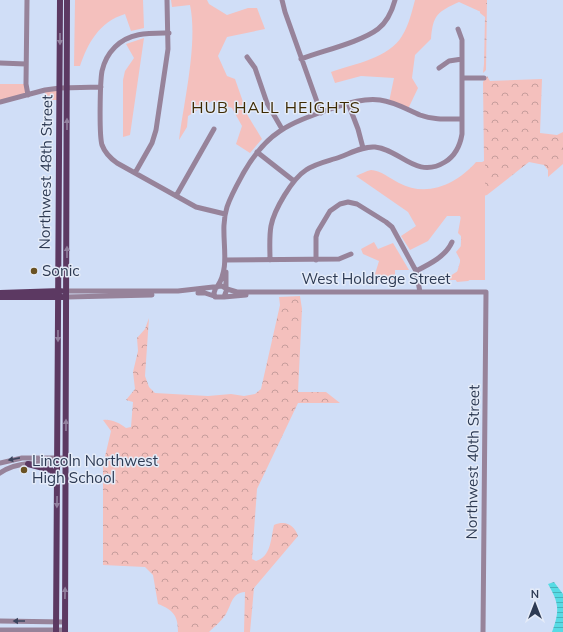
<svg xmlns="http://www.w3.org/2000/svg" width="563" height="632" font-family="Mulish,sans-serif">
  <style>
    .forest { fill: url(#forest-crowns) }
    .park { fill: #f4c0bd }
    .water { fill: url(#water-rules) }
    .lines { fill: none; stroke-linecap: round; stroke-linejoin: round }
    .minor { stroke: #97839a; stroke-width: 5 }
    .major { stroke: #5c3962; stroke-width: 6 }
    .oneway { fill: #92809e }
    .oneway2 { fill: #3d455e }
    .poi-dot { fill: #6a5223; stroke: #e4ebf8; stroke-width: 1.5 }
    .labels { text-anchor: middle; stroke-width: 3; stroke-linejoin: round; paint-order: stroke }
    .street-label { font-size: 15px; fill: #2d3a53; stroke: #e4ebf8 }
    .poi-label { font-size: 15px; fill: #2d3a53; stroke: #e4ebf8; text-anchor: start }
    .neighbourhood-label { font-size: 16px; letter-spacing: 1px; fill: #3e2b03; stroke: #e4ebf8 }
  </style>
  <defs>
    <pattern id="forest-crowns" width="20" height="18" patternUnits="userSpaceOnUse"><rect width="20" height="18" fill="#f4c0bd"/><path d="M2 6a3 3 0 1 1 6 0M12 15a3 3 0 1 1 6 0" fill="none" stroke="#c69d9c"/></pattern>
    <pattern id="water-rules" width="6" height="5" patternUnits="userSpaceOnUse"><rect width="6" height="5" fill="#57dbe4"/><path d="M0 2.5h6" fill="none" stroke="#48b3bb"/></pattern>
  </defs>
  <rect width="100%" height="100%" fill="#d0def7"/>
  <path class="forest" d="M 480,0 L 487,0 L 486,70 L 483,73 L 484,64 L 485,17 L 480,13 Z
    M 487,76 L 490,81 L 542,79 L 540,133 L 557,135 L 563,132 L 563,164 L 548,177 L 548,170 L 544,165 L 529,162 L 487,195 L 480,197 L 473,278 L 468,281 L 457,282 L 455,279 L 460,262 L 462,220 L 456,208 L 455,184 L 471,170 L 470,168 L 484,161 L 483,82 Z
    M 300,296 L 302,309 L 298,392 L 326,392 L 340,403 L 298,403 L 257,489 L 252,559 L 256,561 C 271,557 271,538 274,525 C 286,520 294,525 298,536 L 254,588 L 250,632 L 244,632 L 245,592 C 232,593 232,603 227,612 C 223,620 215,626 209,632 L 178,632 C 178,615 173,610 158,604 L 153,575 L 145,567 L 103,565 L 103,465 L 111,431 L 103,420 C 112,419 119,423 126,428 L 131,427 L 133,402 L 126,400 L 135,389 L 133,372 L 138,351 L 137,338 L 145,329 L 149,318 L 145,376 L 149,387 L 155,393 L 208,396 L 231,394 L 244,396 L 255,394 L 261,389 L 280,305 L 279,297 Z"/>
  <path class="park" d="M 75,0 L 143,0 L 144,28 L 131,31 L 125,14 C 99,22 88,43 80,66 L 74,66 Z
    M 171,0 L 207,0 L 209,4 L 227,15 L 248,8 L 257,8 L 265,29 L 227,37 L 218,56 L 227,76 L 235,79 L 248,116 L 262,139 L 250,153 L 236,144 L 242,126 L 232,108 L 212,101 L 188,116 L 187,127 L 179,140 C 184,101 198,43 190,5 L 172,7 Z
    M 415,0 L 486,0 L 486,12 L 481,12 L 459,2 C 437,12 433,15 431,39 L 415,55 L 412,78 L 418,88 L 408,109 L 389,102 L 394,78 L 361,76 L 335,83 L 331,72 C 354,64 389,58 402,36 C 409,25 412,11 415,0 Z
    M 144,38 L 130,135 L 123,137 L 123,80 L 125,71 L 134,58 L 126,44 Z
    M 0,84 L 26,84 L 28,95 L 0,102 Z
    M 60,88 L 60,100 L 45,100 L 45,90 Z
    M 476,162 L 485,162 L 485,280 L 444,280 L 464,267 L 456,252 L 462,245 L 461,236 L 458,233 L 461,216 L 447,216 L 428,241 L 410,250 L 401,236 L 416,226 L 408,212 L 356,176 C 361,174 366,171 371,170 C 380,170 391,179 399,183 C 427,198 457,184 476,162 Z
    M 374,242 L 378,249 L 393,243 L 409,270 L 395,270 L 395,280 L 365,280 L 375,274 L 379,261 L 363,254 L 361,249 Z"/>
  <path class="water" d="M 554,582 L 563,594 L 563,632 L 552,632 C 560,611 559,603 548,584 Z"/>
  <g class="lines">
    <path class="minor" d="M 27,0 L 26,84 L 28,95
      M 282,0 L 285,12 L 321,113
      M 169,33 C 149,33 130,32 115,47 C 108,54 104,62 102,71 C 100,82 99,135 102,145 C 105,153 110,158 117,163 L 196,207 L 225,214
      M 247,57 L 255,68 L 267,103 L 282,129
      M 301,59 C 322,51 361,42 378,29 C 387,22 392,11 395,0
      M 0,63 L 26,64
      M 439,68 L 449,61 L 462,59
      M 462,78 L 484,78
      M 0,102 L 45,90 L 60,88 L 101,87
      M 348,103 L 358,129 L 363,148
      M 257,152 L 294,181
      M 135,173 L 152,143 L 156,130 L 168,49 L 167,0
      M 176,196 L 214,129
      M 225,260 L 339,259 L 351,254
      M 270,260 C 270,249 269,237 271,226 C 274,210 292,179 306,170 C 316,163 329,161 340,157 C 351,153 363,146 375,147 C 400,149 416,180 445,162 C 455,156 460,146 462,134 L 462,40 L 458,29
      M 316,260 L 316,237 L 318,231 L 330,211 L 340,204 L 348,202 L 357,204 L 386,222 L 392,227 L 416,271 L 420,292
      M 416,271 C 430,264 446,256 452,242
      M 226,272 L 226,288
      M 217,287 C 233,264 218,235 227,207 C 231,195 238,183 244,172 C 267,132 288,124 330,109 C 346,104 362,98 380,100 C 395,102 406,109 420,115 C 433,120 448,119 462,119
      M 227,289 L 237,292 L 486,292 L 483,632
      M 67,291 L 178,291 L 222,286 L 227,289 L 224,297 L 215,297 L 214,293 L 216,287
      M 198,293 L 205,293 L 214,296
      M 67,297 L 152,295
      M 224,297 L 246,295
      M 0,463 L 22,458 L 66,458
      M 0,473 C 19,460 44,463 66,464
      M 0,621 L 65,622
      M 0,630 L 65,630"/>
    <path class="major" d="M 0,293 L 61,291
      M 0,297 L 62,297
      M 28,464 L 51,470 L 57,477
      M 56,632 L 60,0
      M 65,632 L 67,0"/>
  </g>
  <defs><path id="oneway-solid" d="M-6-.8H1V-3.2L6.5 0L1 3.2V.8H-6Z"/></defs>
  <g class="oneway">
    <use href="#oneway-solid" transform="translate(60 39) rotate(90)"/>
    <use href="#oneway-solid" transform="translate(67 124) rotate(-90)"/>
    <use href="#oneway-solid" transform="translate(67 252) rotate(-90)"/>
    <use href="#oneway-solid" transform="translate(58 336) rotate(90)"/>
    <use href="#oneway-solid" transform="translate(66 425) rotate(-90)"/>
    <use href="#oneway-solid" transform="translate(57 502) rotate(91)"/>
    <use href="#oneway-solid" transform="translate(65 593) rotate(-89)"/>
  </g>
  <g class="oneway2">
    <use href="#oneway-solid" transform="translate(14 459) rotate(169)"/>
    <use href="#oneway-solid" transform="translate(19 621) rotate(-180)"/>
  </g>
  <g class="poi-dot">
    <circle cx="34" cy="271" r="4"/>
    <circle cx="24" cy="470" r="4"/>
  </g>
  <g class="labels">
    <g class="street-label">
      <text transform="translate(46 172) rotate(-89)" y="5">Northwest 48th Street</text>
      <text x="376" y="284">West Holdrege Street</text>
      <text transform="translate(473 462) rotate(-89)" y="5">Northwest 40th Street</text>
    </g>
    <g class="poi-label">
      <text x="42" y="276">Sonic</text>
      <text x="32" y="466">Lincoln Northwest<tspan x="32" dy="17">High School</tspan></text>
    </g>
    <g class="neighbourhood-label">
      <text x="276" y="113">HUB HALL HEIGHTS</text>
    </g>
  </g>
  <g transform="translate(535 604)" stroke="#e4ebf8" stroke-width="3" paint-order="stroke">
  <path d="M0-3L7 15L0 10L-7 15Z" fill="#2d3a53"/>
  <text y="-6" font-size="11" font-weight="bold" text-anchor="middle" fill="#2d3a53">N</text>
  </g>
</svg>
